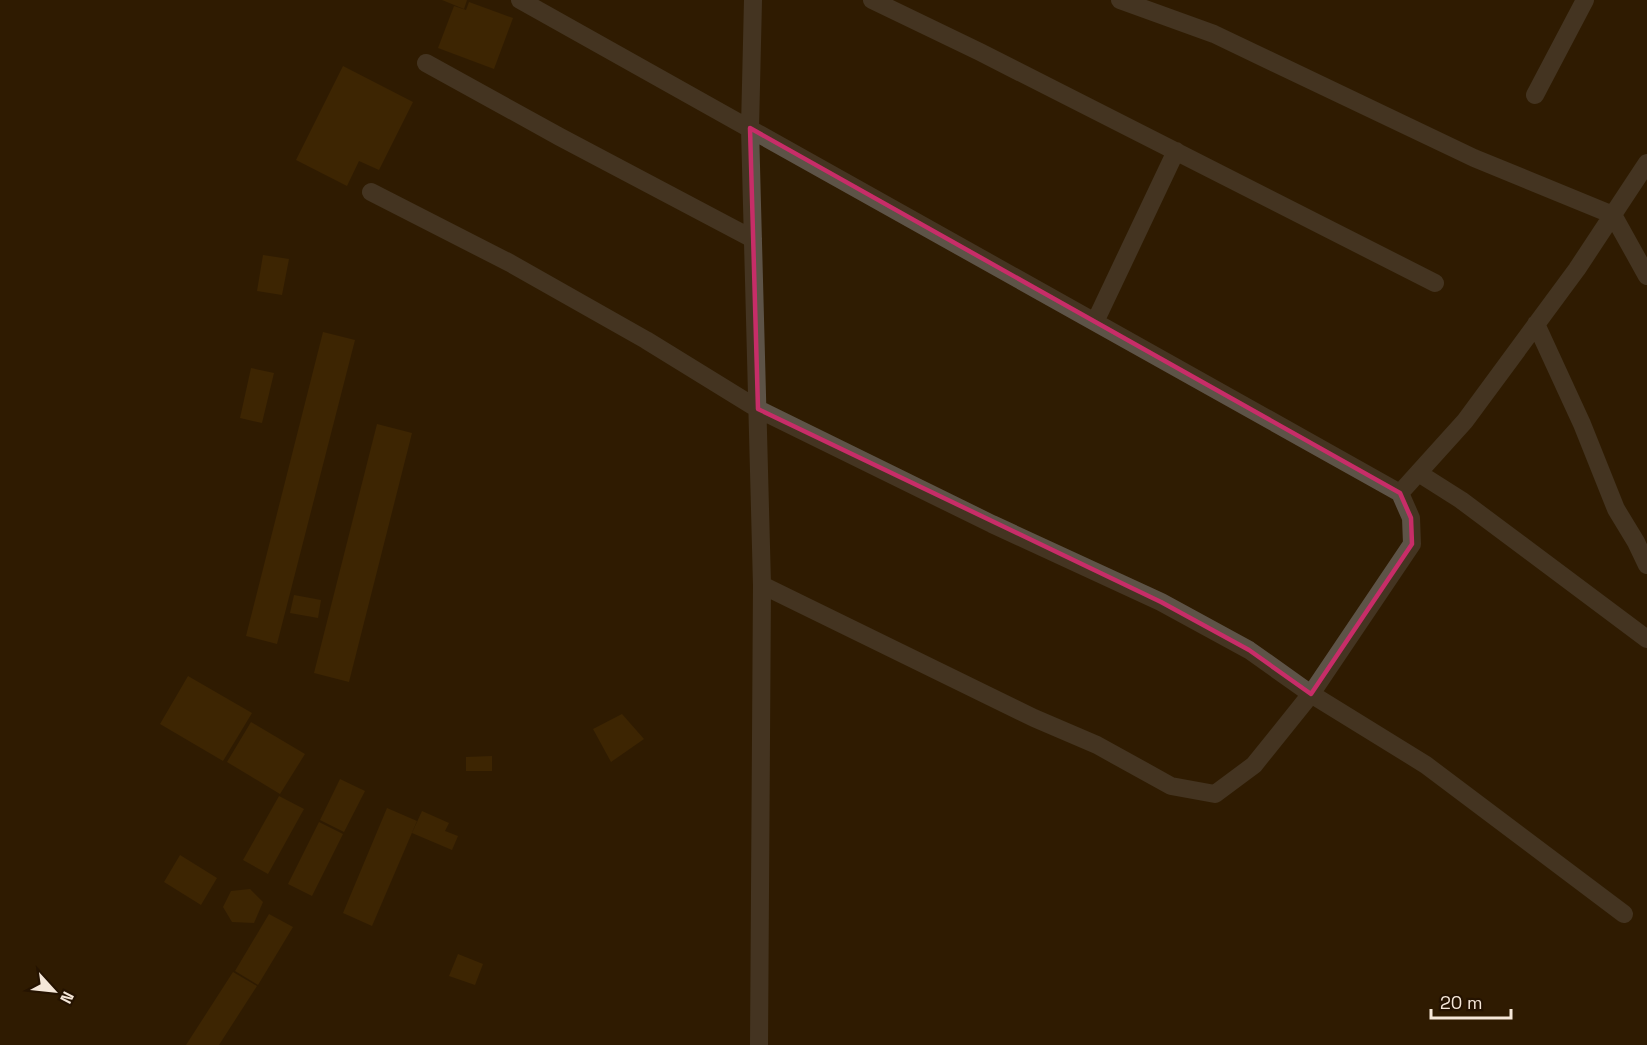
<svg xmlns="http://www.w3.org/2000/svg" width="1647" height="1045" font-family="'Space Grotesk',sans-serif">
  <style>
    .building { fill: #4e3104 }
    .lines { fill: none; stroke-linecap: round; stroke-linejoin: round }
    .minor { stroke: #5d5347; stroke-width: 18 }
    .marked { fill: none; stroke: #c72d68; stroke-width: 4.5; stroke-linejoin: round }
  </style>
  <rect width="100%" height="100%" fill="#2f1c02"/>
  <path class="building" d="M 442,0 L 467,0 L 464,9 Z
    M 469,2 L 513,18 L 494,69 L 438,48 L 454,6 L 466,10 Z
    M 343,66 L 413,102 L 379,170 L 359,161 L 347,186 L 296,160 Z
    M 263,255 L 289,259 L 282,295 L 257,291 Z
    M 323,332 L 355,340 L 277,644 L 246,636 Z
    M 251,368 L 274,373 L 262,423 L 240,418 Z
    M 377,424 L 412,433 L 349,682 L 314,673 Z
    M 294,595 L 321,600 L 318,618 L 290,613 Z
    M 188,676 L 252,713 L 223,761 L 160,724 Z
    M 622,714 L 644,739 L 611,762 L 593,729 Z
    M 251,722 L 305,754 L 280,794 L 227,762 Z
    M 492,756 L 492,771 L 466,771 L 466,757 Z
    M 340,779 L 365,791 L 344,832 L 320,820 Z
    M 279,796 L 304,809 L 268,874 L 243,860 Z
    M 387,808 L 417,821 L 372,926 L 343,913 Z
    M 422,811 L 449,823 L 445,831 L 458,836 L 452,850 L 412,833 Z
    M 319,822 L 343,834 L 312,896 L 288,884 Z
    M 180,855 L 217,878 L 201,905 L 164,882 Z
    M 250,889 L 263,902 L 254,923 L 232,922 L 223,907 L 231,891 Z
    M 269,914 L 293,927 L 258,985 L 235,971 Z
    M 458,954 L 483,964 L 475,985 L 449,976 Z
    M 233,972 L 257,986 L 219,1045 L 186,1045 Z"/>
  <g class="lines">
    <path class="minor" d="M 520,0 L 1400,493 L 1411,518 L 1412,544 L 1311,694 L 1254,765 L 1215,794 L 1171,786 L 1097,745 L 1034,718 L 762,585
      M 753,0 L 750,128 L 762,585 L 759,1045
      M 872,0 L 980,52 L 1435,283
      M 1120,0 L 1214,34 L 1474,158 L 1613,215 L 1647,276
      M 426,63 L 560,137 L 753,239
      M 1535,95 L 1585,0
      M 371,192 L 510,263 L 646,340 L 758,409 L 992,524 L 1161,602 L 1249,650 L 1311,694 L 1426,765 L 1624,914
      M 1095,322 L 1176,151
      M 1536,324 L 1582,424 L 1616,509 L 1636,542 L 1647,565
      M 1420,474 L 1461,500 L 1647,639
      M 1400,493 L 1465,421 L 1577,269 L 1647,163"/>
  </g>
  <path d="M0 0H1647V1045H0ZM 750,128 L 1400,493 L 1411,518 L 1412,544 L 1311,694 L 1249,650 L 1161,602 L 758,409 Z" fill="#2f1c02" fill-opacity=".55" fill-rule="evenodd"/>
  <path class="marked" d="M 750,128 L 1400,493 L 1411,518 L 1412,544 L 1311,694 L 1249,650 L 1161,602 L 758,409 Z"/>
  <g transform="translate(54 991) rotate(117)" stroke="#251300" stroke-width="4.5" paint-order="stroke">
  <path d="M0-4.5L10 22L0 15L-10 22Z" fill="#f5e7d8"/>
  <text y="-9" font-size="16" font-weight="bold" text-anchor="middle" fill="#f5e7d8">N</text>
  </g>
  <path d="M1431 1009v9h80v-9" fill="none" stroke="#f5e7d8" stroke-width="3"/>
  <text x="1440" y="1009" font-size="18" fill="#f5e7d8" stroke="#251300" stroke-width="4.5" paint-order="stroke">20 m</text>
</svg>
